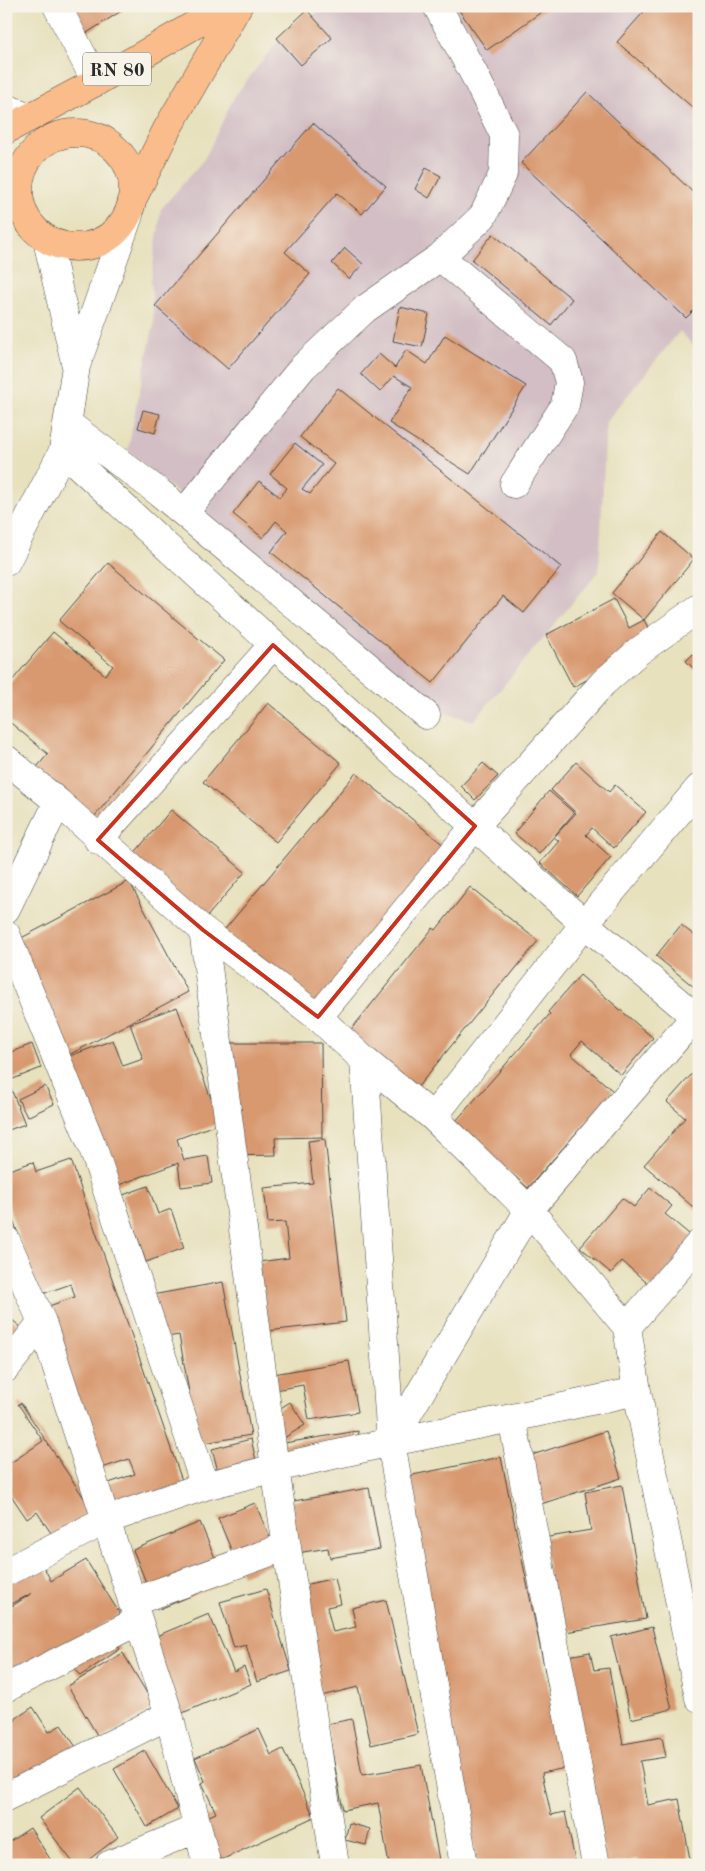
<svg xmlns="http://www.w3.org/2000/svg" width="705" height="1871" font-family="'Old Standard TT',serif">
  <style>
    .industrial { fill: #d2bec4 }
    .building { fill: #d8996f }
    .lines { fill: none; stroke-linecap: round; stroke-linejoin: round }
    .minor-casing { stroke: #474641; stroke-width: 29 }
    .major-casing { stroke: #474641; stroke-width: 29 }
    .minor { stroke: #fff; stroke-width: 28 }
    .major { stroke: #fabc8b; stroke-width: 28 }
    .marked { fill: none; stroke: #c8321e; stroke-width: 4; stroke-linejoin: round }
    .labels { text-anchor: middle; stroke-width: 4; stroke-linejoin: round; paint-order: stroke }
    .shield { fill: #f7f3e8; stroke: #686764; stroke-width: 1 }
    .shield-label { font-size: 19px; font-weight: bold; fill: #2b2b2b }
  </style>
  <rect width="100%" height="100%" fill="#f7f3e8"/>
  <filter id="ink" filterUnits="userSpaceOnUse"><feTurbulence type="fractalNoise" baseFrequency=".02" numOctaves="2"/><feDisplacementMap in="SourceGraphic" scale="10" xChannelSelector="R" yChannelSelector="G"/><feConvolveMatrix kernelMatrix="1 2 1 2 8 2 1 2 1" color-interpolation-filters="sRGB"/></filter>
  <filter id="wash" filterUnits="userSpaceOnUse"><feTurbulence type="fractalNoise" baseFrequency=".0096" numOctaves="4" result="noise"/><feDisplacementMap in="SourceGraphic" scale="20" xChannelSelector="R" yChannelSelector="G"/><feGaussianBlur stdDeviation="1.12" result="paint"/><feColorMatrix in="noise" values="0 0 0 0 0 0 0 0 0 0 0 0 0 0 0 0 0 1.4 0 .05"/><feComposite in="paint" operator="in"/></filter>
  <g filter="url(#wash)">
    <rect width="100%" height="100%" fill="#e7e1be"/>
    <path class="industrial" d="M 327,6 L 699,6 L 699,352 L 680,331 L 606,422 L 599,571 L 474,721 L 431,709 L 128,451 L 136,407 L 154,324 L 151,281 L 161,209 L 205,158 L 234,97 L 281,37 Z"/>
    <g id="blocks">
      <path class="building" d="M 58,6 L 129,6 L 79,38 Z
        M 456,6 L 550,6 L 487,50 Z
        M 649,6 L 699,6 L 699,113 L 617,42 Z
        M 307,10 L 332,38 L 301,65 L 277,38 Z
        M 587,92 L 699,198 L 699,305 L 686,318 L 521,163 Z
        M 313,123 L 386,186 L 362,214 L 337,193 L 285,252 L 310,274 L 228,369 L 155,306 Z
        M 426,168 L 441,176 L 429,198 L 415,189 Z
        M 493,234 L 572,299 L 551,325 L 472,260 Z
        M 345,248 L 363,264 L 349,279 L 332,263 Z
        M 400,307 L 429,314 L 422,347 L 393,341 Z
        M 445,335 L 526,386 L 470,474 L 389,423 L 412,387 L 394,376 L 380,392 L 361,374 L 379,354 L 395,368 L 406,350 L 427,364 Z
        M 338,388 L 561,567 L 524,613 L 503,596 L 433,683 L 271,552 L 287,531 L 276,521 L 263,538 L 233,514 L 259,481 L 280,497 L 287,488 L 270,474 L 295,443 L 322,465 L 302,489 L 310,494 L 334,464 L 300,437 Z
        M 143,410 L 160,414 L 155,433 L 138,428 Z
        M 662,532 L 694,559 L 644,620 L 612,593 Z
        M 108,563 L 224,660 L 89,823 L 31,774 L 48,754 L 6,719 L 6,688 L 53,632 L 105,675 L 113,666 L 59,621 Z
        M 614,599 L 629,628 L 644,620 L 657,644 L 573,687 L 546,635 Z
        M 698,649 L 699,650 L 699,674 L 686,661 Z
        M 268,703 L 341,763 L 276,842 L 203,782 Z
        M 576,762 L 609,792 L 615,785 L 646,812 L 614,848 L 592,828 L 586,835 L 611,857 L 577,896 L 540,863 L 559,841 L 554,837 L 576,813 L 551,790 Z
        M 483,763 L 498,776 L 475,800 L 461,786 Z
        M 356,773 L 452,852 L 311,1021 L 215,941 Z
        M 549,791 L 574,813 L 539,854 L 514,833 Z
        M 171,810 L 245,872 L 205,919 L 131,857 Z
        M 129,881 L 188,992 L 65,1057 L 10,944 Z
        M 470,887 L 538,941 L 508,978 L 507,977 L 404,1104 L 336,1048 L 433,928 L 436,930 Z
        M 681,925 L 699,939 L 699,991 L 656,956 Z
        M 580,975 L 653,1038 L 621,1075 L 582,1041 L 571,1054 L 613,1091 L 528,1188 L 510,1172 L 441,1138 L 550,1014 L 548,1012 Z
        M 177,1007 L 220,1123 L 177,1139 L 184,1160 L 208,1156 L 212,1183 L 181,1187 L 178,1163 L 116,1186 L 67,1057 L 113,1040 L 123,1066 L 143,1059 L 130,1024 Z
        M 223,1043 L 321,1043 L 322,1137 L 275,1138 L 276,1155 L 224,1156 Z
        M 32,1044 L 41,1068 L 8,1081 L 25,1124 L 6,1131 L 6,1054 Z
        M 692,1074 L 699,1080 L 699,1212 L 644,1165 L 685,1118 L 667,1102 Z
        M 45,1086 L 54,1104 L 27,1117 L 18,1099 Z
        M 325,1139 L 346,1322 L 259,1332 L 251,1263 L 289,1258 L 285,1222 L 268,1223 L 264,1188 L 313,1183 L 308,1141 Z
        M 71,1160 L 188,1498 L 119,1521 L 106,1484 L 135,1474 L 129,1459 L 99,1469 L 43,1308 L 75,1297 L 71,1284 L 39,1295 L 6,1199 L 6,1171 L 33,1162 L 36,1172 Z
        M 148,1186 L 158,1214 L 171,1209 L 184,1248 L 146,1262 L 123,1195 Z
        M 650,1188 L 672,1206 L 665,1214 L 695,1239 L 654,1289 L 622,1261 L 611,1273 L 580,1247 L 622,1198 L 634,1207 Z
        M 223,1282 L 251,1435 L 198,1444 L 179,1335 L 160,1338 L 152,1295 Z
        M 6,1315 L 22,1328 L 6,1348 Z
        M 349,1361 L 358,1412 L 309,1420 L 303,1385 L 264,1392 L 262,1376 Z
        M 290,1402 L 305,1425 L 284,1438 L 270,1415 Z
        M 21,1403 L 100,1522 L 61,1548 L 37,1512 L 27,1519 L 6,1488 L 6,1466 L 43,1441 L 18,1404 Z
        M 358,1431 L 362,1455 L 282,1468 L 278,1444 Z
        M 606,1431 L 621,1478 L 538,1505 L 523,1458 Z
        M 251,1439 L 260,1477 L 222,1486 L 212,1449 Z
        M 501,1457 L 565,1768 L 542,1773 L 551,1815 L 565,1812 L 576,1865 L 478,1865 L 398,1478 Z
        M 622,1485 L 646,1619 L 559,1633 L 543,1538 L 591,1530 L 585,1492 Z
        M 369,1488 L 380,1549 L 330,1558 L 328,1548 L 297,1553 L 288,1502 Z
        M 255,1503 L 280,1561 L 242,1576 L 218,1518 Z
        M 200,1522 L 225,1582 L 157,1610 L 133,1550 Z
        M 40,1560 L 51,1581 L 86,1560 L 120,1614 L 6,1684 L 6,1610 L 32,1593 L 6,1607 L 6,1577 Z
        M 335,1578 L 341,1604 L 327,1607 L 333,1632 L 356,1627 L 352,1608 L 386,1600 L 418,1734 L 371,1745 L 358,1687 L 321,1696 L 295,1587 Z
        M 266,1589 L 291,1671 L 257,1682 L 246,1645 L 234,1648 L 220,1602 Z
        M 209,1614 L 234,1672 L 244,1667 L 251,1684 L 173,1717 L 142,1642 Z
        M 652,1627 L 672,1709 L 631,1719 L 611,1637 Z
        M 110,1634 L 120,1649 L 80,1676 L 69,1661 Z
        M 590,1652 L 594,1670 L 609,1668 L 623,1744 L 662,1737 L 666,1757 L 640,1761 L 648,1805 L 679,1799 L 691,1865 L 640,1865 L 638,1859 L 606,1865 L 568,1656 Z
        M 123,1653 L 155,1707 L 100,1740 L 68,1686 Z
        M 33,1707 L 49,1732 L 61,1725 L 76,1747 L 6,1793 L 6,1727 L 16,1720 L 15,1719 Z
        M 352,1719 L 362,1775 L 421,1765 L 440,1865 L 389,1865 L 378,1803 L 343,1810 L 327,1724 Z
        M 259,1729 L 271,1755 L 283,1749 L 314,1817 L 221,1860 L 202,1819 L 216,1813 L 202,1783 L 205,1781 L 195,1758 Z
        M 145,1751 L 178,1809 L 147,1827 L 114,1769 Z
        M 80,1787 L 118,1837 L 82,1865 L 75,1865 L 39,1818 Z
        M 349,1823 L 370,1829 L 366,1845 L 345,1840 Z
        M 30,1828 L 54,1865 L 6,1865 L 6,1844 Z"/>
    </g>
  </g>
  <g filter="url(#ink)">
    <use href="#blocks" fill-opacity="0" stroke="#474641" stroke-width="1"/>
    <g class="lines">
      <g class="minor-casing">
        <path id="minor" d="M 57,6 L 96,82
          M 6,108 L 30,117
          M 47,240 L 76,366
          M 440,257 L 563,361 L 569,382 L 565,405 L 514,484
          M 67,423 L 160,493 L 426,715
          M 63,451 C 235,610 408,769 584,923 C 622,956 661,987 699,1020
          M 184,513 L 303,367 L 365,309 L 440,257 L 483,216 L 503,174 L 504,135 L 474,74 L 437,6
          M 6,562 L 63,451 L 76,366 L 129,215
          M 6,759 L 58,802 L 203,930 L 318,1017 L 364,1060 L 433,1117 L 529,1210 L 627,1327
          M 98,840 L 273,645
          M 6,909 L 58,802
          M 203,930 L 275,1468 L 335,1865
          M 6,934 L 93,1148 L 205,1486
          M 318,1017 L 475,826 L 603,683 L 639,651 L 699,608
          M 364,1060 L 391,1442 L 464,1865
          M 433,1117 L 585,923 L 699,788
          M 6,1240 L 42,1322 L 169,1715 L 207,1865
          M 699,1244 L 627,1327 L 637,1391 L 699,1698
          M 6,1368 L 42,1322
          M 512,1418 L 596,1865
          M 391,1442 L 529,1210 L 699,1012
          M 6,1572 L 106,1520 L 205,1486 L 275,1468 L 391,1442 L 512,1418 L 637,1391
          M 132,1602 L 287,1546
          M 6,1688 L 138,1621
          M 6,1797 L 169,1715
          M 109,1865 L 198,1828"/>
      </g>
      <g class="major-casing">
        <path id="major" d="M 6,130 L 96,82 L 227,6
          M19 190a57 57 0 1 1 114 0a57 57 0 1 1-114 0Z
          M 134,196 L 167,129 L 238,6"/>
      </g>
      <use href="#minor" class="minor"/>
      <use href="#major" class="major"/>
    </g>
  </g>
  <path class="marked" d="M 273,645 L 475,826 L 318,1017 L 203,930 L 98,840 Z"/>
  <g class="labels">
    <rect class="shield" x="83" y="52.5" width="68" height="33" rx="4"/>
    <g class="shield-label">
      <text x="117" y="76">RN 80</text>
    </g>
  </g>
  <rect width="705" height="1871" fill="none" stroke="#f7f3e8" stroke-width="25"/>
</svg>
